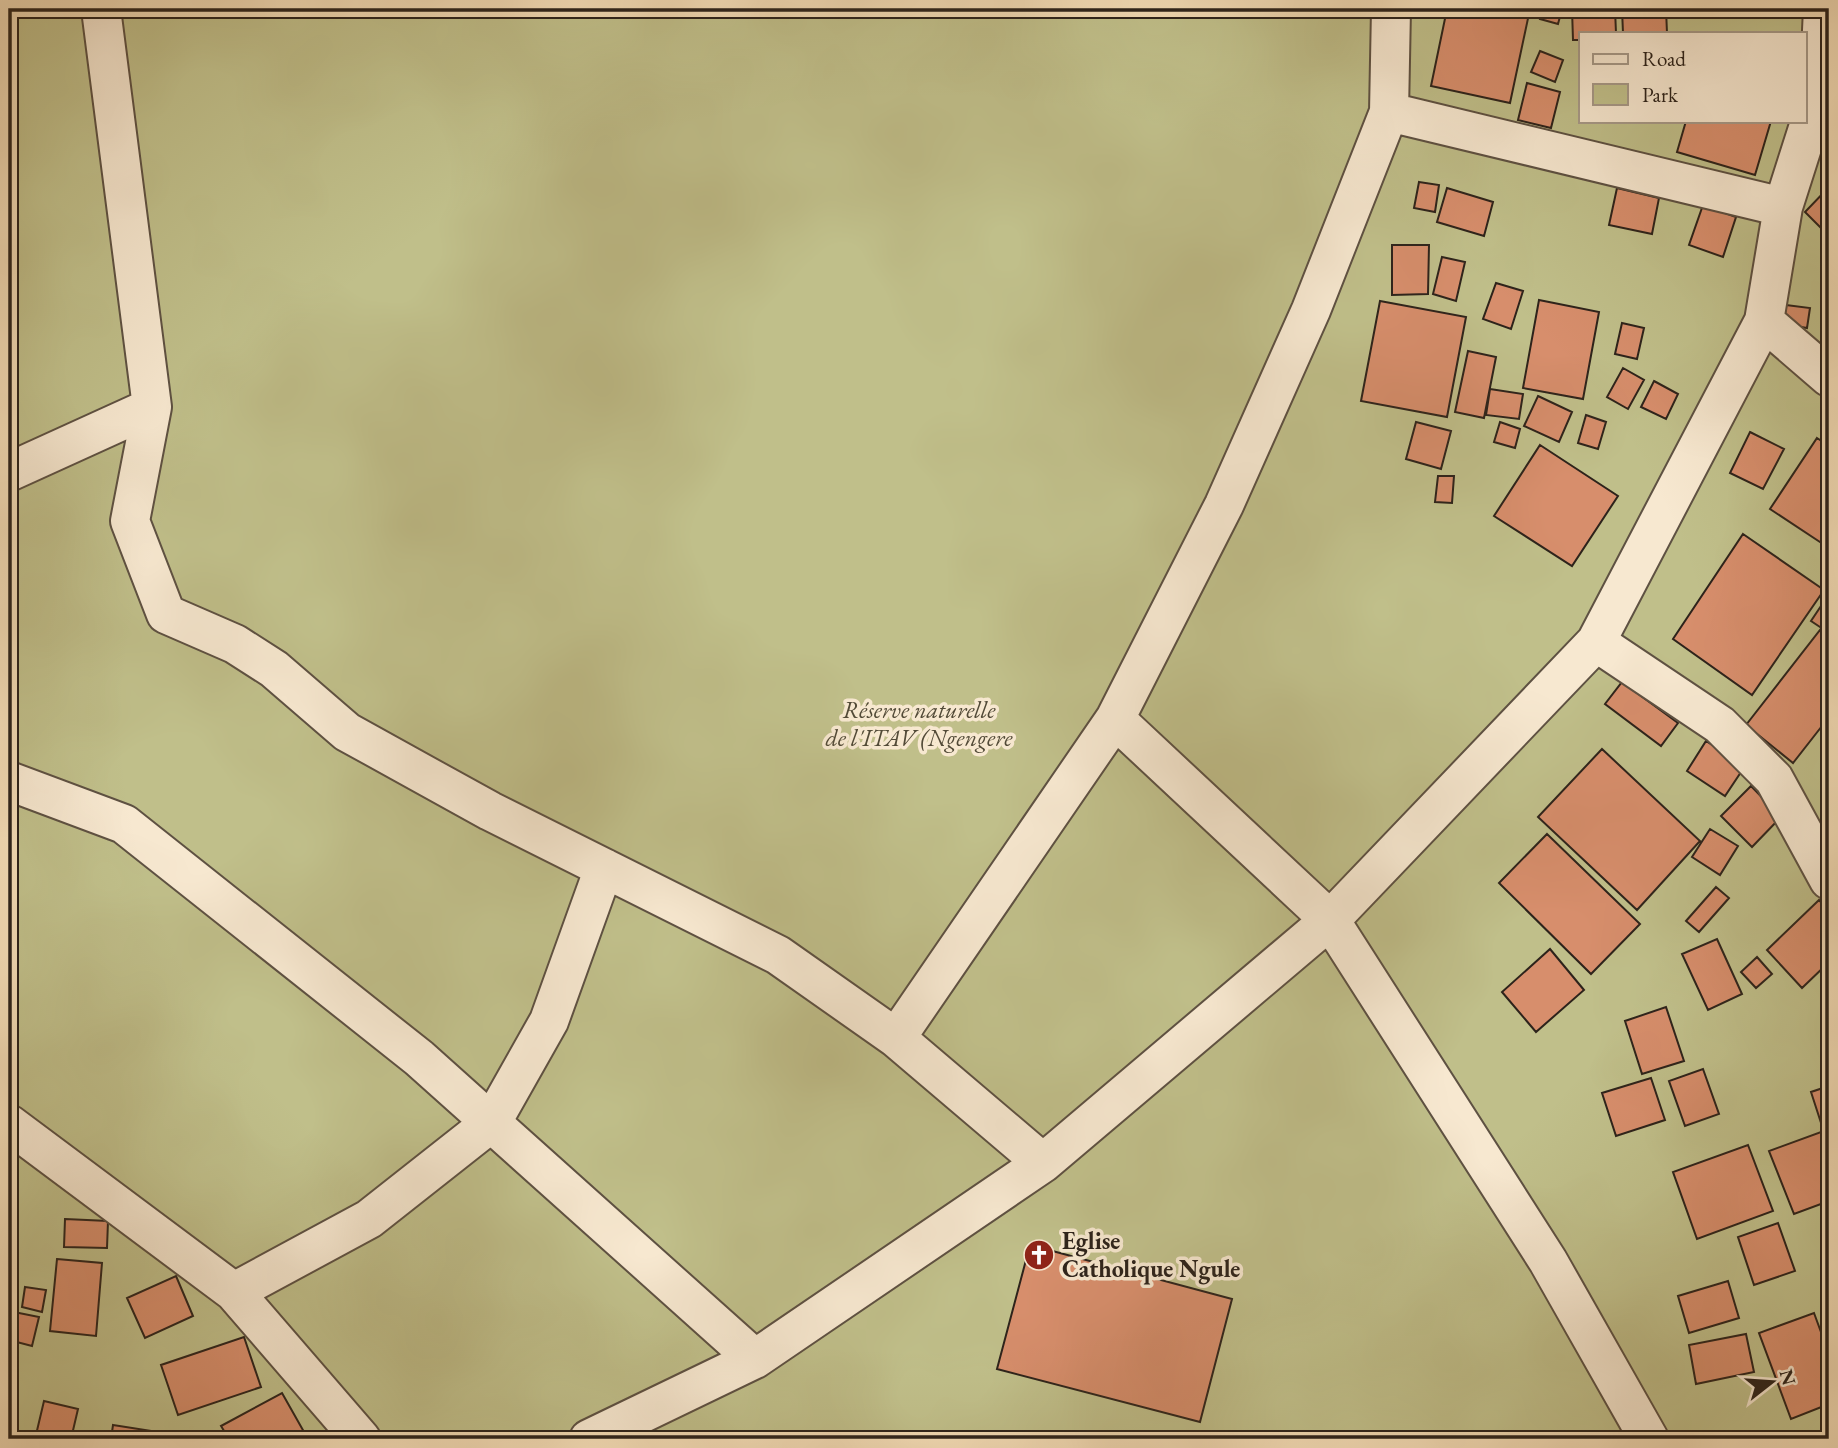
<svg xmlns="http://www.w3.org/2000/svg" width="1838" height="1448" font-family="'EB Garamond',serif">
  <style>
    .green { fill: #c0bf8a; stroke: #767152; stroke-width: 2; fill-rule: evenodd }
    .building { fill: #d78e6c; stroke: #2d231b; stroke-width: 2 }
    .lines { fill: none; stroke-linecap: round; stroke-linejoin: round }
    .street-casing { stroke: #5e5142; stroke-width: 42 }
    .street { stroke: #f7e8d0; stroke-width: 38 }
    .labels { text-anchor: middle; stroke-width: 7; stroke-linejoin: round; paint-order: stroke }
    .park-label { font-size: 24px; font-style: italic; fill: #524a37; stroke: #f7e8d0 }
    .poi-label { font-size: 24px; font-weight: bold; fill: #2d231b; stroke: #f7e8d0; text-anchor: start }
  </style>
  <rect width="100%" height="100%" fill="#f3dcb6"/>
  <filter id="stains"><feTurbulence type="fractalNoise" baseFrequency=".00286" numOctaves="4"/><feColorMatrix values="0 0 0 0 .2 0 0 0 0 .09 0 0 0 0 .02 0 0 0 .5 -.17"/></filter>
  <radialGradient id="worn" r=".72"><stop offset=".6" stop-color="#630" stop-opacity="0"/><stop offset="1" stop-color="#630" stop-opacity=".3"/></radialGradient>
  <path class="green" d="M 9,9 L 1829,9 L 1829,1439 L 9,1439 ZM 1581,33 L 1805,33 L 1805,121 L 1581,121 Z"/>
  <path class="building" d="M 1447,9 L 1530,9 L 1510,103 L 1431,86 Z
    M 1543,9 L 1562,9 L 1558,24 L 1540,19 Z
    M 1572,9 L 1615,9 L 1616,33 L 1581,33 L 1581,40 L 1573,40 Z
    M 1622,9 L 1666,9 L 1667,33 L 1623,33 Z
    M 1540,51 L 1563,60 L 1555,82 L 1531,72 Z
    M 1527,83 L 1560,92 L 1551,128 L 1518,120 Z
    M 1686,121 L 1771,121 L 1755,175 L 1677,152 Z
    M 1419,182 L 1439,185 L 1435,212 L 1414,208 Z
    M 1829,187 L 1829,236 L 1805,212 Z
    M 1447,188 L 1493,202 L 1484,236 L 1437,222 Z
    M 1617,188 L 1659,198 L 1652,234 L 1609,225 Z
    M 1703,205 L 1736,217 L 1723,257 L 1689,245 Z
    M 1392,245 L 1429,245 L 1428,294 L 1392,295 Z
    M 1442,257 L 1465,262 L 1456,301 L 1433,294 Z
    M 1496,283 L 1523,291 L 1511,329 L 1483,319 Z
    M 1539,300 L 1599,312 L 1583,399 L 1523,388 Z
    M 1380,301 L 1466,317 L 1447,417 L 1361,401 Z
    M 1786,305 L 1810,308 L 1807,328 L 1784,324 Z
    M 1622,323 L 1644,328 L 1637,359 L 1615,354 Z
    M 1468,351 L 1496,357 L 1484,418 L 1455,412 Z
    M 1623,368 L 1644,380 L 1628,409 L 1607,397 Z
    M 1654,381 L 1678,394 L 1666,419 L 1641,407 Z
    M 1490,389 L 1523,394 L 1519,419 L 1486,415 Z
    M 1538,396 L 1572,412 L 1559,442 L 1524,426 Z
    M 1586,415 L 1606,422 L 1598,449 L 1578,443 Z
    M 1416,422 L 1451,431 L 1441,469 L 1406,459 Z
    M 1500,422 L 1520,429 L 1515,448 L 1494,442 Z
    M 1750,432 L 1784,449 L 1763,489 L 1730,473 Z
    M 1817,438 L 1829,446 L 1829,548 L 1770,509 Z
    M 1540,445 L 1618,496 L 1572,566 L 1494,516 Z
    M 1438,476 L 1454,476 L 1452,503 L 1435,502 Z
    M 1743,534 L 1824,590 L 1752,695 L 1673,639 Z
    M 1829,594 L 1829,633 L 1811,621 Z
    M 1820,630 L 1829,638 L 1829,717 L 1793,763 L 1746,725 Z
    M 1622,682 L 1678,723 L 1661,746 L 1605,704 Z
    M 1706,741 L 1745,766 L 1725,796 L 1687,771 Z
    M 1602,749 L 1700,841 L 1637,910 L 1538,817 Z
    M 1751,786 L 1781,817 L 1752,847 L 1721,816 Z
    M 1710,829 L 1738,846 L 1720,875 L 1692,857 Z
    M 1547,834 L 1640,924 L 1591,974 L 1499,883 Z
    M 1716,887 L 1729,898 L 1699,932 L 1686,921 Z
    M 1819,900 L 1829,911 L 1829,962 L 1802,988 L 1767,950 Z
    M 1717,939 L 1742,994 L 1708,1010 L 1682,954 Z
    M 1550,949 L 1584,990 L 1536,1032 L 1502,992 Z
    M 1757,957 L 1772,974 L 1756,988 L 1741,972 Z
    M 1666,1007 L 1684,1061 L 1642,1074 L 1625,1021 Z
    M 1703,1069 L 1719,1114 L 1685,1126 L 1669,1081 Z
    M 1651,1078 L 1665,1120 L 1616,1136 L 1602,1093 Z
    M 1829,1086 L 1829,1127 L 1823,1129 L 1811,1092 Z
    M 1821,1132 L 1829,1155 L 1829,1201 L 1794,1214 L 1769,1151 Z
    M 1748,1145 L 1773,1211 L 1697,1239 L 1673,1172 Z
    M 65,1219 L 108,1221 L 107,1248 L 64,1247 Z
    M 1778,1223 L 1795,1271 L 1754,1285 L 1738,1237 Z
    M 1030,1245 L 1232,1299 L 1200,1422 L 997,1369 Z
    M 57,1259 L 102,1263 L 96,1336 L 50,1331 Z
    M 176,1276 L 193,1316 L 145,1338 L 127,1298 Z
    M 1728,1281 L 1739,1318 L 1689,1333 L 1678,1296 Z
    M 25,1287 L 46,1290 L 42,1312 L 22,1307 Z
    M 9,1311 L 39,1317 L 32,1346 L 9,1340 Z
    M 1814,1313 L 1829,1354 L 1829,1404 L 1791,1419 L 1759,1333 Z
    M 1746,1334 L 1754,1372 L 1696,1384 L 1689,1345 Z
    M 244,1337 L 261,1387 L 178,1415 L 161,1365 Z
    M 282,1393 L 308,1439 L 229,1439 L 221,1426 Z
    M 44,1401 L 78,1409 L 71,1439 L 35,1439 Z
    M 113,1425 L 171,1434 L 170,1439 L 111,1439 Z"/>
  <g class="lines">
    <g class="street-casing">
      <path id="street" d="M 101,9 L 152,407 L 130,521 L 166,614 L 235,644 L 274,669 L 347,732 L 490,811 L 778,955 L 896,1038 L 1043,1163
        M 1389,112 L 1783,207
        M 1764,321 L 1829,377
        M 9,472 L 152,407
        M 1596,642 L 1720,725 L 1774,779 L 1829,880
        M 1115,719 L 1330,920 L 1548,1261 L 1649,1439
        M 9,781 L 124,824 L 419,1058 L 755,1359
        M 896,1038 L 1115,719 L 1224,505 L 1311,310 L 1389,112 L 1391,9
        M 9,1124 L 234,1292 L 361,1439
        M 234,1292 L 369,1219 L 492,1122 L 549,1021 L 604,868
        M 589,1439 L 755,1359 L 1043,1163 L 1330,920 L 1596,642 L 1764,321 L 1783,207 L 1819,94 L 1823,9"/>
    </g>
    <use href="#street" class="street"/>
  </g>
  <defs>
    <g id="church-disc" transform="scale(1.575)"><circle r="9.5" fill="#8f2418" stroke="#f7e8d0"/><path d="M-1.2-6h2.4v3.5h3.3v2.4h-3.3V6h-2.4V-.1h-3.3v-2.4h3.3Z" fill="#fff"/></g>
  </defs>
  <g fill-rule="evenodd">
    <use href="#church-disc" x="1039" y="1255"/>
  </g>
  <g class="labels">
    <g class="park-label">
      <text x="919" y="718">Réserve naturelle<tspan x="919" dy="28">de l'ITAV (Ngengere</tspan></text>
    </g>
    <g class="poi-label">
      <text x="1062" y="1249">Eglise<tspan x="1062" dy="28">Catholique Ngule</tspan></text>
    </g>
  </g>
  <rect width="1838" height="1448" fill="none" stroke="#f3dcb6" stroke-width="35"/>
  <rect x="10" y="10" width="1817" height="1427" fill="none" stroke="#2d231b" stroke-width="3.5"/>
  <rect x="18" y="18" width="1803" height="1413" fill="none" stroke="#2d231b" stroke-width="2"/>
  <rect x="1579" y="32" width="228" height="91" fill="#f7e8d0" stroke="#a69988" stroke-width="2"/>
  <rect x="1593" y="54" width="35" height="10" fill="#f7e8d0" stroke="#a69988" stroke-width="2"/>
  <text x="1642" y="66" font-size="21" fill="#2d231b">Road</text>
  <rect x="1593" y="84" width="35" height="21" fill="#c0bf8a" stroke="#a69988" stroke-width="2"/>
  <text x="1642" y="102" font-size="21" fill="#2d231b">Park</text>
  <g transform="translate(1772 1382) rotate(73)" stroke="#f7e8d0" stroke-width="5" paint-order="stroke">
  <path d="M0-5L12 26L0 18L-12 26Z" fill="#2d231b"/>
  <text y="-10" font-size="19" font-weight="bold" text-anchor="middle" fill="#2d231b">N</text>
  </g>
  <rect width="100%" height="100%" filter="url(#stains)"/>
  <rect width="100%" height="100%" fill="url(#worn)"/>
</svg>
